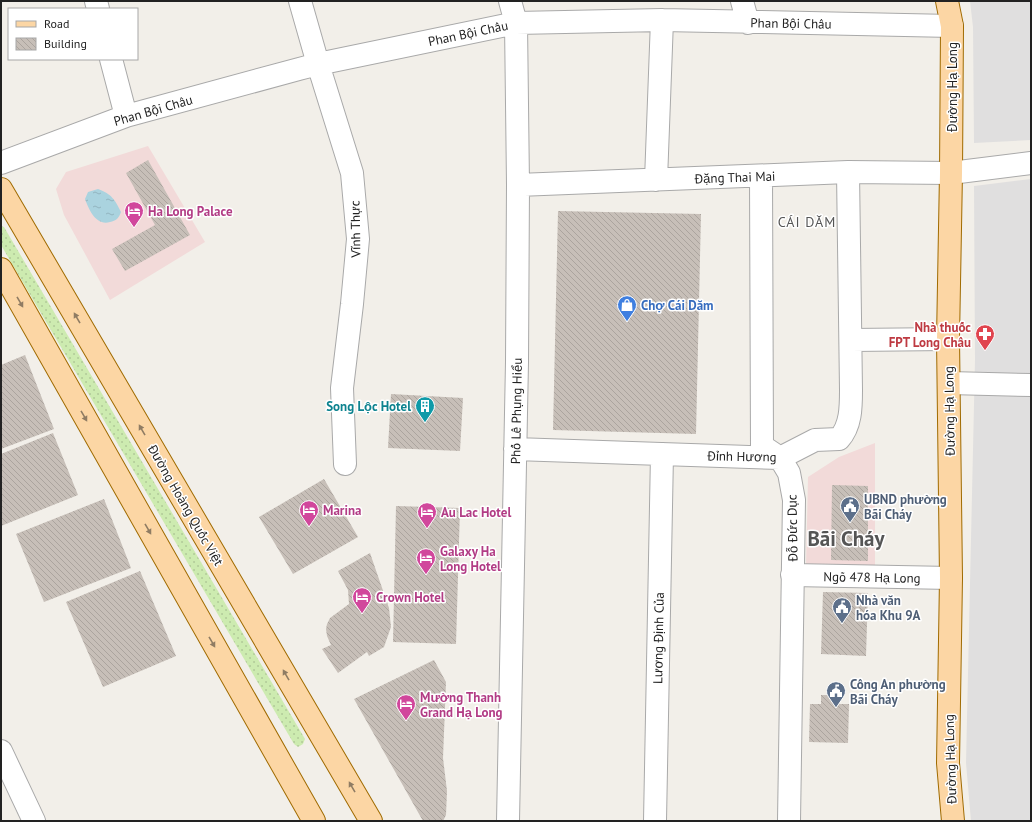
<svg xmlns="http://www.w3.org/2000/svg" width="1032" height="822" font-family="'PT Sans',sans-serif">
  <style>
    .residential { fill: #e0dfdf }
    .commercial { fill: #f2dad9 }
    .grass { fill: url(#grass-dots) }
    .water { fill: url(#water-ripples) }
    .building { fill: url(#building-back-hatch) }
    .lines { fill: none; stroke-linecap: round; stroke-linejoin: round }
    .minor-casing { stroke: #a9a9a9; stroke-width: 24 }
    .major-casing { stroke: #a06b00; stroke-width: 24 }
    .minor { stroke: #fff; stroke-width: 22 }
    .major { stroke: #fcd6a4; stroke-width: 22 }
    .oneway { fill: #8f7c63 }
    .labels { text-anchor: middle; stroke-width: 3; stroke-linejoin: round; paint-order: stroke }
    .street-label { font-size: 13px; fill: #222; stroke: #fff }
    .hotel-label { font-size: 13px; font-weight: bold; fill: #b23c85; stroke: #fff; text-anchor: start }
    .shop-label { font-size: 13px; font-weight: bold; fill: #366cbe; stroke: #fff; text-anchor: start }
    .health-label { font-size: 13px; font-weight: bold; fill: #be3a42; stroke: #fff; text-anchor: end }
    .culture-label { font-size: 13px; font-weight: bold; fill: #0d838f; stroke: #fff; text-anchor: end }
    .service-label { font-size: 13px; font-weight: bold; fill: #4e5e75; stroke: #fff; text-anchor: start }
    .neighbourhood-label { font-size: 14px; letter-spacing: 1px; fill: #555; stroke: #fff }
    .town-label { font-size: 21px; font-weight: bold; fill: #555; stroke: #fff }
  </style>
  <defs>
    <pattern id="grass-dots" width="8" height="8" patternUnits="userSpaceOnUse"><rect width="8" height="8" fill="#cdebb0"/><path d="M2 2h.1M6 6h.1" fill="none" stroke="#b0c997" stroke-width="1.8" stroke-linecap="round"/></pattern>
    <pattern id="water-ripples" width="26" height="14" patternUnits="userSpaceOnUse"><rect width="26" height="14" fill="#aad3df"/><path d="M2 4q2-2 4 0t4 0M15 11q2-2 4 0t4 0" fill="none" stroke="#92b5bf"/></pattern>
    <pattern id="building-back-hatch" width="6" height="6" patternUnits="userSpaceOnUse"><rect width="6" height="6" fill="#c7bfb8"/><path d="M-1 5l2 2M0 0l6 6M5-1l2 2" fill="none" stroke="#aba49e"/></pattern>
  </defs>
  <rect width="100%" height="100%" fill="#f2efe9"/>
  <path class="residential" d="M 970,1 L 1031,1 L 1031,140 L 974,143 L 973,27 Z
    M 1031,179 L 1031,821 L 971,821 L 966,763 L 975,360 L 974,186 Z"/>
  <path class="commercial" d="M 148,146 L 205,242 L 110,300 L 64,215 L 56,189 L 66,172 Z
    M 875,443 L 875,567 L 806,568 L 808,477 L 839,457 Z"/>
  <path class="grass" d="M 1,226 L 4,227 L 305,739 L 303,744 L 298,747 L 294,744 L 1,245 Z"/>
  <path class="water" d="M 98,189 C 112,194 115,200 121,212 C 119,218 116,221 110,222 C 96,226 89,210 85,199 L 88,192 Z"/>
  <path class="building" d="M 148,160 L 190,235 L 125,271 L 112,249 L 155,225 L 126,173 Z
    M 558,211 L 701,214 L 696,434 L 553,430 Z
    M 25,355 L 54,429 L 1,449 L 1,365 Z
    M 391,394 L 463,398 L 460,451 L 388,448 Z
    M 53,433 L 78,495 L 1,526 L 1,454 Z
    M 324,479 L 358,537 L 293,574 L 259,517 Z
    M 832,485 L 868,486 L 868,561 L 831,560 Z
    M 104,499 L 131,568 L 44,602 L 16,534 Z
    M 396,506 L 460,508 L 456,644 L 393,642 Z
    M 370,553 L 389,608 L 391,627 L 384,647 L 369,656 L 367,652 L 338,673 L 322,649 L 331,645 L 327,636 L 326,629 L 327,624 L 330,618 L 349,604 L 348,590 L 338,571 Z
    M 140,571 L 176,656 L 103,687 L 66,602 Z
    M 823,592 L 868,593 L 866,656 L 821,654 Z
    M 434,660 L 446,682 L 443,758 L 447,791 L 446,815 L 443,821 L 423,821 L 354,699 Z
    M 821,695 L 834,695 L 834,704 L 849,704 L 848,743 L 809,742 L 810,704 L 821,704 Z"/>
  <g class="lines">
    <g class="minor-casing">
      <path id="minor" d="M 96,1 L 98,9
        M 300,1 L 318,64 L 352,173 L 358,239 L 352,304 L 342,388 L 345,464
        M 742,1 L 748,23
        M 111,59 L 126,116
        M 1,163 L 126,116 L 299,69 L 318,64 L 516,23 L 662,20 L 952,26
        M 761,176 L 762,446 L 780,458 L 789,473 L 794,500 L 789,821
        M 656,180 L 662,20
        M 518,185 L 848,172 L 951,173 L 1031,163
        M 851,340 L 948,339
        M 949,383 L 1031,385
        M 515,449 L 780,458 L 815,440 L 839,439 C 851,426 851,407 851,390 L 848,172
        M 792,575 L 951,578
        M 1,751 L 34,821
        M 508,821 L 517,362 L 518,185 L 516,23 L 510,1
        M 655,821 L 662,454"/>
    </g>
    <g class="major-casing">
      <path id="major" d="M 947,1 L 952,26 L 951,173 L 948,339 L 951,578 L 948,763 L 953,821
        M 1,189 L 371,821
        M 1,269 L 314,821"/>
    </g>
    <use href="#minor" class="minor"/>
    <use href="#major" class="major"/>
  </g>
  <defs><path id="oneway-solid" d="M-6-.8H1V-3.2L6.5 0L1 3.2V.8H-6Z"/></defs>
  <g class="oneway">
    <use href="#oneway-solid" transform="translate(20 302) rotate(60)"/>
    <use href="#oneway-solid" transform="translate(77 318) rotate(-120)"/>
    <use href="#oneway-solid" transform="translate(84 416) rotate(60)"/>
    <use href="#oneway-solid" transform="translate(142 430) rotate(-120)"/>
    <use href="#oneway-solid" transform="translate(148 529) rotate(60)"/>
    <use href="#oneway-solid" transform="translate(212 642) rotate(60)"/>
    <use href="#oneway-solid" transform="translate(286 675) rotate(-120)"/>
    <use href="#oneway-solid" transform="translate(352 787) rotate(-120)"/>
  </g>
  <defs>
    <g id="hotel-pin" transform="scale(1)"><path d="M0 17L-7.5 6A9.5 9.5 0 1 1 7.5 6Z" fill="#d1479c" stroke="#fff"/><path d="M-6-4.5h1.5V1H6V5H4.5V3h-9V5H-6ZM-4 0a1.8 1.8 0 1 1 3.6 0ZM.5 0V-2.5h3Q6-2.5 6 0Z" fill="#fff"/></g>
    <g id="shop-pin" transform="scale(1)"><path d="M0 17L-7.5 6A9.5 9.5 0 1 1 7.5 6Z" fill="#3f7fe0" stroke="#fff"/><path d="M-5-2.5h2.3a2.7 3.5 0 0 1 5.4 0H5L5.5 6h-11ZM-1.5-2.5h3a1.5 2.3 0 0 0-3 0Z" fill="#fff"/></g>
    <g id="pharmacy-pin" transform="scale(1)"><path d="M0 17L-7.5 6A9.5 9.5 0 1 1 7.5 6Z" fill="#e0444e" stroke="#fff"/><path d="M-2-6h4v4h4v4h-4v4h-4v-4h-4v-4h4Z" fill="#fff"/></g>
    <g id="building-pin" transform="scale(1)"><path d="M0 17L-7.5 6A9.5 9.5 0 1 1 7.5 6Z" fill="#0f9aa8" stroke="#fff"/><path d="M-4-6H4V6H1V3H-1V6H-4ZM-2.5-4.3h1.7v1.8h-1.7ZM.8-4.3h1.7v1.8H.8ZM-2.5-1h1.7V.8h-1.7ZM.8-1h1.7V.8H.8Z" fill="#fff"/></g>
    <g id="civic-pin" transform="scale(1)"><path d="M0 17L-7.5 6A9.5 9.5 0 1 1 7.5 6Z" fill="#5c6f8a" stroke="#fff"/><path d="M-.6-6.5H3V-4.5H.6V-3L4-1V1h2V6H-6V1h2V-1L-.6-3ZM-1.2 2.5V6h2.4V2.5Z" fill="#fff"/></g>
  </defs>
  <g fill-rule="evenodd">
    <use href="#hotel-pin" x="134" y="211"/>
    <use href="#shop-pin" x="627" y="305"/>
    <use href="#pharmacy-pin" x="985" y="334"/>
    <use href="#building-pin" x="425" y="406"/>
    <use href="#civic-pin" x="850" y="506"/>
    <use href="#hotel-pin" x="309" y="510"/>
    <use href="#hotel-pin" x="427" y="512"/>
    <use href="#hotel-pin" x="426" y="558"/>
    <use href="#hotel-pin" x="362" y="597"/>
    <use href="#civic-pin" x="842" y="607"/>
    <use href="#civic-pin" x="836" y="691"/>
    <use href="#hotel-pin" x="406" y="704"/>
  </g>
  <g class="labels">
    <g class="street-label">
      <text transform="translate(791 23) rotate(1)" y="5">Phan Bội Châu</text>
      <text transform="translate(468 33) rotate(-12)" y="5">Phan Bội Châu</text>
      <text transform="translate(952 87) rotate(-90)" y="5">Đường Hạ Long</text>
      <text transform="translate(153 110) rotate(-16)" y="5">Phan Bội Châu</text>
      <text transform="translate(735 177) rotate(-2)" y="5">Đặng Thai Mai</text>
      <text transform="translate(355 229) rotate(-91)" y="5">Vĩnh Thực</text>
      <text transform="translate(516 411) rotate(-89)" y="5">Phố Lê Phụng Hiểu</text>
      <text transform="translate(949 411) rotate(-91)" y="5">Đường Hạ Long</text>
      <text transform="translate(742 456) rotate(1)" y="5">Đỉnh Hương</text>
      <text transform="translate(186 505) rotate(60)" y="5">Đường Hoàng Quốc Việt</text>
      <text transform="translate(792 528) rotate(-91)" y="5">Đỗ Đức Dục</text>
      <text transform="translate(872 577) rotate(1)" y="5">Ngõ 478 Hạ Long</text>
      <text transform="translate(658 638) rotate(-89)" y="5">Lương Định Của</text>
      <text transform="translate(950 759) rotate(-92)" y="5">Đường Hạ Long</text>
    </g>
    <g class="hotel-label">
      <text x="148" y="216">Ha Long Palace</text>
      <text x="323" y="515">Marina</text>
      <text x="441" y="517">Au Lac Hotel</text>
      <text x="440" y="556">Galaxy Ha<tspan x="440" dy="15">Long Hotel</tspan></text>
      <text x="376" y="602">Crown Hotel</text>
      <text x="420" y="702">Mường Thanh<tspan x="420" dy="15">Grand Hạ Long</tspan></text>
    </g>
    <g class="shop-label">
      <text x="641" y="310">Chợ Cái Dăm</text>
    </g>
    <g class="health-label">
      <text x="971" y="332">Nhà thuốc<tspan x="971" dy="15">FPT Long Châu</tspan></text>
    </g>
    <g class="culture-label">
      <text x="411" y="411">Song Lộc Hotel</text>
    </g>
    <g class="service-label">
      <text x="864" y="504">UBND phường<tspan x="864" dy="15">Bãi Cháy</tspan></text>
      <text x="856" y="605">Nhà văn<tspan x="856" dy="15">hóa Khu 9A</tspan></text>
      <text x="850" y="689">Công An phường<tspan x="850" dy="15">Bãi Cháy</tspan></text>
    </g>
    <g class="neighbourhood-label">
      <text x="807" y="227">CÁI DĂM</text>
    </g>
    <g class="town-label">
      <text x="846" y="546">Bãi Cháy</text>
    </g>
  </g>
  <rect width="1032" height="822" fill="none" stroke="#222222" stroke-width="4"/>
  <rect x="8" y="8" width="130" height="52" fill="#ffffff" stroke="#a7a7a7"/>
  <rect x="16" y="21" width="20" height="6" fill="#fcd6a4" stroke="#a7a7a7"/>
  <text x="44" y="28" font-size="12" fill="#222222">Road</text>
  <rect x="16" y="38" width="20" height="12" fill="url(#building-back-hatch)" stroke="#a7a7a7"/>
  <text x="44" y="48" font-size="12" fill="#222222">Building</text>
</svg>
